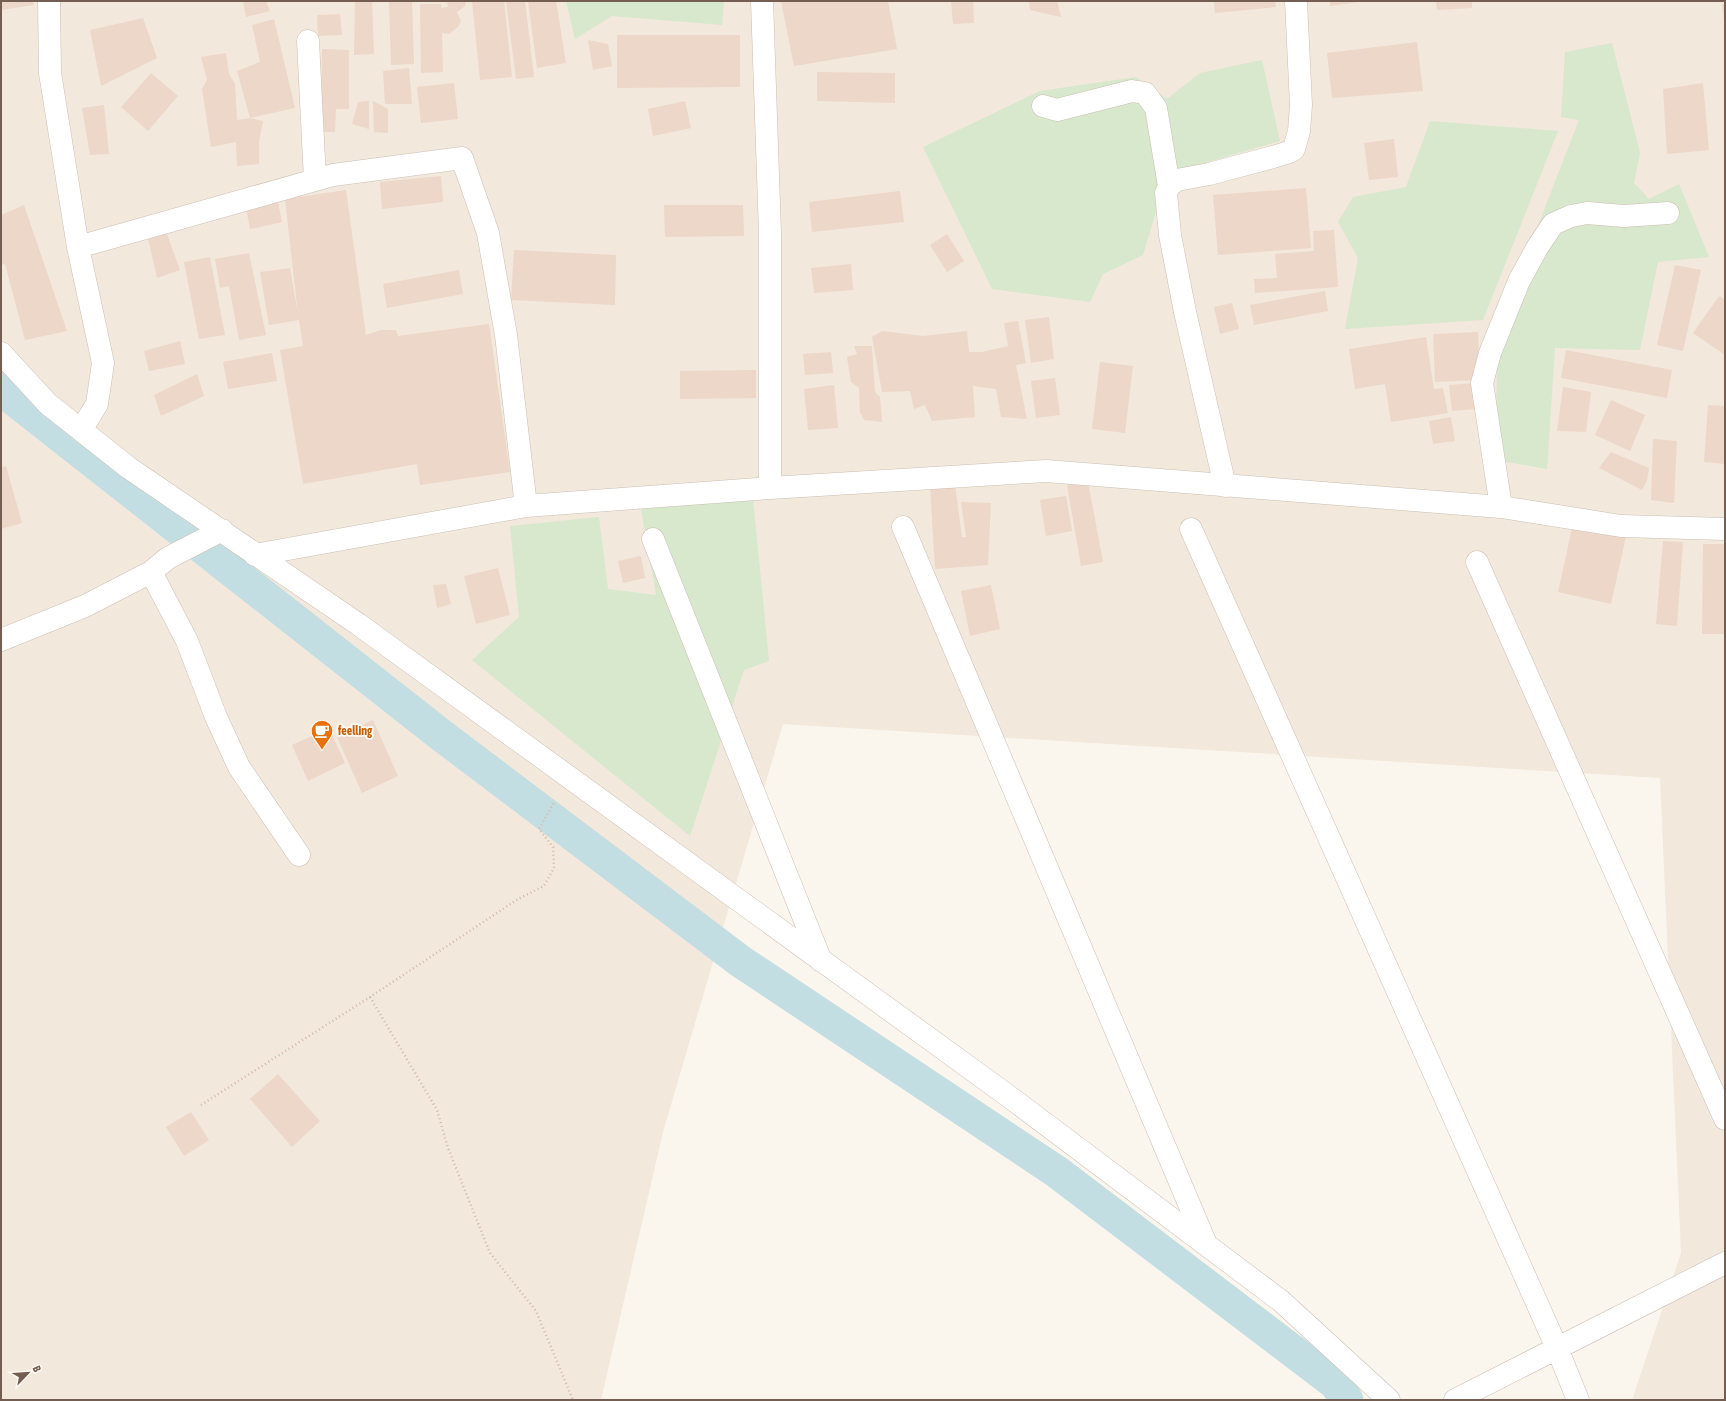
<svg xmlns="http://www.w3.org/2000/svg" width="1726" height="1401" font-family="'Asap Condensed',sans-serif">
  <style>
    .residential { fill: #f2e8dc }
    .green { fill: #d7e8cc }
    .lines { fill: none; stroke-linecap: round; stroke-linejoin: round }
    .canal { stroke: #c3dee3; stroke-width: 33 }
    .building { fill: #edd7c8 }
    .street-casing { stroke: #ccbeb3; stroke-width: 23 }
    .path { stroke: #d3baaa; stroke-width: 2.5; stroke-dasharray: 1 3; stroke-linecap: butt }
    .street { stroke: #fff; stroke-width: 22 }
    .labels { text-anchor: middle; stroke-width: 3.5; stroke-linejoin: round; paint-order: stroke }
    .food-label { font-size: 12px; font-weight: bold; fill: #c56008; stroke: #fdfaf3; text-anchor: start }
  </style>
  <rect width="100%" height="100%" fill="#fbf6ed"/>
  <path class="residential" d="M 1,1 L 1725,1 L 1725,1400 L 1632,1400 L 1681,1253 L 1660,778 L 783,724 L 663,1132 L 601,1400 L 1,1400 Z"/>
  <path class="green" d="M 566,1 L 724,1 L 722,25 L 612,16 L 575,39 Z
    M 1612,43 L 1640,153 L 1634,183 L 1649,199 L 1679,184 L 1709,257 L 1658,262 L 1640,350 L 1555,348 L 1547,469 L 1495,460 L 1498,328 L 1579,120 L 1561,117 L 1565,52 Z
    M 1262,60 L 1280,141 L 1167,174 L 1143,255 L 1103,274 L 1090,302 L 992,289 L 923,147 L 1040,91 L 1136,77 L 1167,99 L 1200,73 Z
    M 1430,121 L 1558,131 L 1483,320 L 1345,329 L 1358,258 L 1338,222 L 1353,197 L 1406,187 Z
    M 753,499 L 769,661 L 744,670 L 690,836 L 472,660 L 519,617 L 510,526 L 599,517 L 608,589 L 656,595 L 641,509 Z"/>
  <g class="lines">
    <path class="canal" d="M 1,387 L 7,394 L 441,735 L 740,961 L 1057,1172 L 1335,1383 L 1347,1400"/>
  </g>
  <path class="building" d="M 1,1 L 33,1 L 34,5 L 1,10 Z
    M 243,1 L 266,1 L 270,11 L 246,17 Z
    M 355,1 L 372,1 L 374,54 L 354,55 Z
    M 412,1 L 414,64 L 391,65 L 389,2 Z
    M 447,1 L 466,1 L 465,6 L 457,12 L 461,21 L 458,27 L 449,34 L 442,33 L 443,72 L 421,73 L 420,4 L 441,4 L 441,8 L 448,7 Z
    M 472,1 L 504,1 L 512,77 L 480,80 Z
    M 506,1 L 525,1 L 534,77 L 516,79 Z
    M 528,1 L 556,1 L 566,63 L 537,68 Z
    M 781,1 L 888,1 L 897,49 L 794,66 Z
    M 951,1 L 973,1 L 974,23 L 953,24 Z
    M 1029,1 L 1057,1 L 1061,17 L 1030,10 Z
    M 1214,1 L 1275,1 L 1276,7 L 1215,13 Z
    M 1330,1 L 1357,1 L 1358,2 L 1330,6 Z
    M 1436,1 L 1472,1 L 1472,8 L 1437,10 Z
    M 1722,4 L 1725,4 L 1725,20 L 1724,20 Z
    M 340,14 L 342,35 L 318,36 L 317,15 Z
    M 143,18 L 157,58 L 101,86 L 90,30 Z
    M 274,19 L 295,108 L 250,118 L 237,71 L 260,62 L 252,25 Z
    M 617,35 L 740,35 L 740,87 L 617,88 Z
    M 588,40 L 608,44 L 612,66 L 593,70 Z
    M 1417,42 L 1423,91 L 1332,98 L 1327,53 Z
    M 322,49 L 349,50 L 349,109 L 336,109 L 335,132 L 321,132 Z
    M 226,53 L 229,74 L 235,84 L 237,120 L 250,118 L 263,121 L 259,141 L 259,164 L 237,166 L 236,142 L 211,147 L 202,89 L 207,80 L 201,57 Z
    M 409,68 L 412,104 L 385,104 L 383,71 Z
    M 817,72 L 895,73 L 895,103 L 817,101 Z
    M 151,73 L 178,96 L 148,131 L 121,107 Z
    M 454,83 L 458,119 L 421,123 L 417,87 Z
    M 1703,83 L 1709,150 L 1667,154 L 1663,89 Z
    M 369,101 L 369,129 L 352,124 L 358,102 Z
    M 373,101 L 388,109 L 388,133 L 374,132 Z
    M 685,101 L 691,128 L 653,136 L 648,109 Z
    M 104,105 L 109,154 L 90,155 L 82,108 Z
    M 1394,139 L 1398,177 L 1369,180 L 1364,143 Z
    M 441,176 L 443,202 L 382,209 L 380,182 Z
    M 1306,188 L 1311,248 L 1218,255 L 1213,195 Z
    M 346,190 L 366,335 L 381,330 L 396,330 L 398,336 L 489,324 L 510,472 L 420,485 L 417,464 L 303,484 L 280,350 L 303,346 L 299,320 L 269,325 L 260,272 L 290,268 L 298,314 L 285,199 Z
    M 900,191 L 904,222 L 812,232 L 809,202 Z
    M 277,197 L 282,222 L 250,229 L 245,203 Z
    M 24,205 L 67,331 L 25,340 L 5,264 L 1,265 L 1,215 Z
    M 664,205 L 743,205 L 744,236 L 665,237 Z
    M 1334,230 L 1338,287 L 1255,293 L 1254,279 L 1277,278 L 1275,254 L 1314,251 L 1313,231 Z
    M 167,234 L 180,270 L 157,278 L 148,238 Z
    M 947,234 L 964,261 L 947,272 L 930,245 Z
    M 514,250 L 616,255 L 615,305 L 511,300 Z
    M 249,253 L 266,335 L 239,340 L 229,286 L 220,288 L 215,259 Z
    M 210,257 L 225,335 L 199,339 L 184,262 Z
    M 851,264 L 853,290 L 814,293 L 811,268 Z
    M 1675,265 L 1701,270 L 1683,351 L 1657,345 Z
    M 459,270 L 463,294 L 387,308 L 383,284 Z
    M 1325,291 L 1328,311 L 1254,325 L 1250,305 Z
    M 1719,296 L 1725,300 L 1725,355 L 1693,333 Z
    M 1232,303 L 1239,329 L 1220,334 L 1214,307 Z
    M 1049,317 L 1054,359 L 1031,363 L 1025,320 Z
    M 1018,321 L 1026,363 L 1016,365 L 1027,419 L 1001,417 L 996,389 L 973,386 L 975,417 L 932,421 L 925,405 L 914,409 L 910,391 L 882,392 L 872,337 L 882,331 L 923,336 L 967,331 L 969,352 L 982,352 L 1008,346 L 1004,323 Z
    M 1478,332 L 1480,380 L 1435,382 L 1433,334 Z
    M 1426,337 L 1434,389 L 1443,388 L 1448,413 L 1391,422 L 1385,384 L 1355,389 L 1349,349 Z
    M 180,341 L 185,364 L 149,371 L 144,351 Z
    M 854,346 L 872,346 L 875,392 L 880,397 L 882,422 L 864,420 L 860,412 L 859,388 L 851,382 L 847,357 L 857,354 Z
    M 1566,350 L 1672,370 L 1667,398 L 1561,378 Z
    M 831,352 L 833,373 L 805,375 L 803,354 Z
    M 272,353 L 277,381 L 228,389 L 223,362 Z
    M 1100,362 L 1133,366 L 1125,433 L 1092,429 Z
    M 756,370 L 756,398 L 680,399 L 680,371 Z
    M 197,374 L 204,396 L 161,416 L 154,395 Z
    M 1055,378 L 1060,415 L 1036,418 L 1031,381 Z
    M 1475,383 L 1478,409 L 1452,411 L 1449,385 Z
    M 834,385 L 838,428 L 808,430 L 804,389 Z
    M 1563,387 L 1591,392 L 1586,432 L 1557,431 Z
    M 1611,400 L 1645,415 L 1630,451 L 1595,435 Z
    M 1708,405 L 1725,406 L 1725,464 L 1704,462 Z
    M 1451,417 L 1455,441 L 1433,444 L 1429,421 Z
    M 1653,439 L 1677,441 L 1674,503 L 1651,500 Z
    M 1611,452 L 1649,468 L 1647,480 L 1642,490 L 1599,468 Z
    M 6,466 L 22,523 L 1,529 L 1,468 Z
    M 1088,482 L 1103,562 L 1081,566 L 1067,485 Z
    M 955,485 L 962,537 L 966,537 L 961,502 L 991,503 L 988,565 L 935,569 L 930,486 Z
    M 1066,496 L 1072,531 L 1046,536 L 1040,500 Z
    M 1574,519 L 1627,532 L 1611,604 L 1558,592 Z
    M 1663,541 L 1683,542 L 1677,626 L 1656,624 Z
    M 1703,544 L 1725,544 L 1725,634 L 1702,634 Z
    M 641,556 L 645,578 L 623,583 L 618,561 Z
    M 498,568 L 510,615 L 476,624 L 464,576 Z
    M 446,584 L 451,604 L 437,608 L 433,585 Z
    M 991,585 L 1000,629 L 970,636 L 961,591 Z
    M 373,720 L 398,776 L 362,793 L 337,737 Z
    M 329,728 L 345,763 L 308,781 L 292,745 Z
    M 278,1074 L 320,1121 L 292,1147 L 250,1099 Z
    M 191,1112 L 209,1140 L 184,1156 L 166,1127 Z"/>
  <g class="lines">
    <g class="street-casing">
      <path id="street" d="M 49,1 L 50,73 L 78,247 L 103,363 L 97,404 L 81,430
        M 762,1 L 770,233 L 770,488
        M 308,41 L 315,180
        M 1043,106 L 1057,110 L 1132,91 L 1145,93 L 1156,108 L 1169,186
        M 78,247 L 333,175 L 462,158 L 488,233 L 506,335 L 526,506
        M 1,353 L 48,404 L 129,468 L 358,624 L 1007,1095 L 1281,1301 L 1389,1400
        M 1225,486 L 1185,312 L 1170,235 L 1166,193 L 1169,186 L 1177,180 L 1209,174 L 1273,157 L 1289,152 L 1294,149 L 1299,131 L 1301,105 L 1296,1
        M 1501,507 L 1482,383 L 1490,353 L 1519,281 L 1537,248 L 1553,224 L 1571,216 L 1587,213 L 1624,216 L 1668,213
        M 903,527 L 1206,1244
        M 1191,529 L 1557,1348 L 1578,1400
        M 653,539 L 821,961
        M 255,555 L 526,506 L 770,488 L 1046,471 L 1501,507 L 1621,526 L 1725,529
        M 1477,562 L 1725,1119
        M 151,572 L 187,641 L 216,717 L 239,767 L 299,855
        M 1,640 L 85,606 L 151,572 L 168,558 L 222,530
        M 1455,1400 L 1725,1263"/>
    </g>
    <path class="path" d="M 370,997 L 437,1110 L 448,1148 L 490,1253 L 536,1311 L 573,1400
      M 201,1105 L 370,997 L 518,899 L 544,886 L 554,868 L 553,847 L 539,829 L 555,801"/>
    <use href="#street" class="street"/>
  </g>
  <defs>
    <g id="cafe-pin" transform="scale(1.15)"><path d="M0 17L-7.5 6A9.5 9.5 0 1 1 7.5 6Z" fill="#e8710a" stroke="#fdfaf3"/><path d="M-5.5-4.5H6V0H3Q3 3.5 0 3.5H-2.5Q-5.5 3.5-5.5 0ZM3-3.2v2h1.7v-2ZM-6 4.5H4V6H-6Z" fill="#fff"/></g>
  </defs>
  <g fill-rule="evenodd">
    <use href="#cafe-pin" x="322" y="731"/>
  </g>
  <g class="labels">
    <g class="food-label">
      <text x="338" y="735">feelling</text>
    </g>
  </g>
  <rect width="1726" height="1401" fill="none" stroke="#745e52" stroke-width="4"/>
  <g transform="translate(28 1373) rotate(65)" stroke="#fdfaf3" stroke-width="3" paint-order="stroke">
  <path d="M0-3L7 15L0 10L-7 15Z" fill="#745e52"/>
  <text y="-6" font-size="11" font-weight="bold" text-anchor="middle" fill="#745e52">B</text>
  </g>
</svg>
